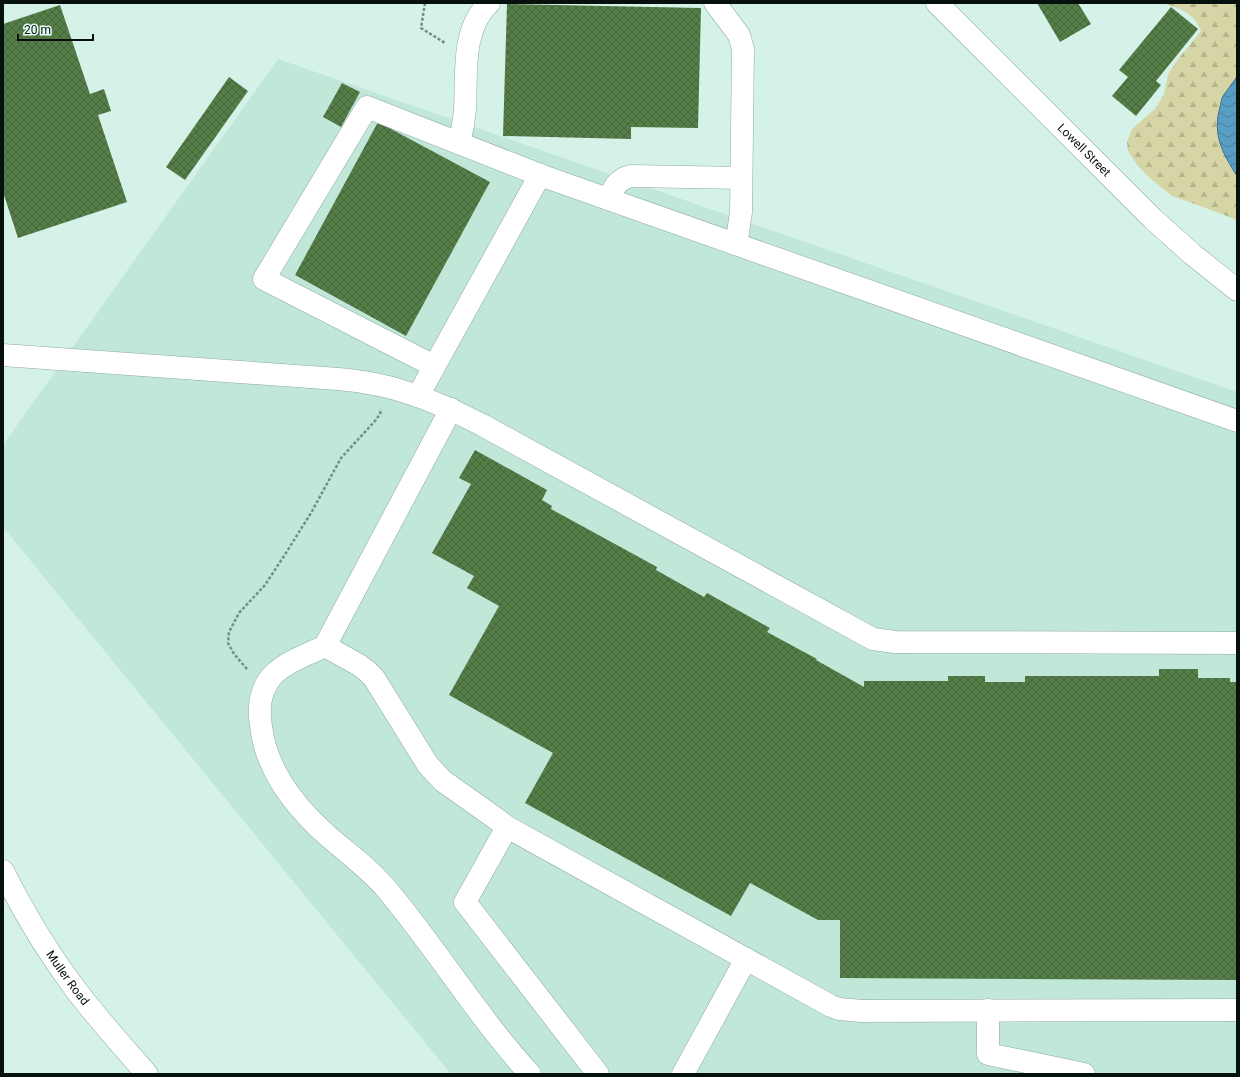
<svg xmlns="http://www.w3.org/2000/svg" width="1240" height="1077" font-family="Roboto,sans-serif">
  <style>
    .built { fill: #c1e7d9 }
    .forest { fill: url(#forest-firs) }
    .water { fill: url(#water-waves); stroke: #3f738d }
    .building { fill: url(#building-cross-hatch) }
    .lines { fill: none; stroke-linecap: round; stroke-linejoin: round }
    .minor-casing { stroke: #8eaaa0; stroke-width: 23 }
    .major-casing { stroke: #8eaaa0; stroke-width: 23 }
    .path { stroke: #778c85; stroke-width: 2.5; stroke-dasharray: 3 2; stroke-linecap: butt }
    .minor { stroke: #fff; stroke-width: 22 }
    .major { stroke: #fff; stroke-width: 22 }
    .labels { text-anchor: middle; stroke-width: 3; stroke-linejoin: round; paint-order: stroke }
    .street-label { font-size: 12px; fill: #06100d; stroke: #e6fef5 }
  </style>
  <defs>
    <pattern id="forest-firs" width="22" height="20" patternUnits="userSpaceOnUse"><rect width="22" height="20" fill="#d5d5a6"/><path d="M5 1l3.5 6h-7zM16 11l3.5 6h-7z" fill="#b5b68e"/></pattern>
    <pattern id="water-waves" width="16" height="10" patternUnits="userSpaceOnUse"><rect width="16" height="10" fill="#579dc4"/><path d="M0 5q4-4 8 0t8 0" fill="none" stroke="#467f9e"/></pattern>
    <pattern id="building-cross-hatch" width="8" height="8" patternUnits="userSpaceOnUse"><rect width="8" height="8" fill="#557d48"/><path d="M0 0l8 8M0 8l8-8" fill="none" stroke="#44653a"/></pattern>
  </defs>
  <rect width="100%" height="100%" fill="#d4f2e7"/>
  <path class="built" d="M 278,59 L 1237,392 L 1237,1074 L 451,1074 L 3,527 L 3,445 Z"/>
  <path class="forest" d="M 1161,3 L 1237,3 L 1237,76 L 1227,161 L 1237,176 L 1237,221 L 1232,218 L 1203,207 L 1172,196 L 1151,179 L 1138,166 L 1128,151 L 1127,142 L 1132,129 L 1155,109 L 1164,94 L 1168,75 L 1175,63 L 1201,31 C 1195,13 1178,7 1161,3 Z"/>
  <path class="water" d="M 1237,76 L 1237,176 C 1223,154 1212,135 1220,107 C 1221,104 1221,99 1223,96 C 1227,90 1232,84 1236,78 Z"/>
  <path class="building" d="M 1037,3 L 1078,3 L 1091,24 L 1060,42 Z
    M 507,4 L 701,8 L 698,128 L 631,127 L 631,139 L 503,136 Z
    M 60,5 L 90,94 L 104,89 L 111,111 L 98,115 L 127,202 L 18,238 L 3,192 L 3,24 Z
    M 1171,7 L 1198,29 L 1156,81 L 1161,85 L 1136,116 L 1112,96 L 1128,77 L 1119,70 Z
    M 229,77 L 248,91 L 185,180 L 166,167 Z
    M 342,83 L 360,92 L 341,127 L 323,117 Z
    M 378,122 L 490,182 L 406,336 L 295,275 Z
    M 475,450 L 547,490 L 542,500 L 552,506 L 551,509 L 657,567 L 656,570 L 704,597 L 707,593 L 770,628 L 767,632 L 817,659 L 816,660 L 864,687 L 864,681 L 948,681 L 948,676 L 985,676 L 985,682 L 1025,682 L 1025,676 L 1159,676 L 1159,669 L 1198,669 L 1198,678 L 1230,678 L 1230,682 L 1237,682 L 1237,980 L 840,978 L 840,920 L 818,920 L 750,883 L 731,916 L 525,803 L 553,753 L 449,695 L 499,606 L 467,588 L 474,576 L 432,553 L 471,484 L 459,478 Z"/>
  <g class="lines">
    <g class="minor-casing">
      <g id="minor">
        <path d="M 715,3 L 739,35 L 743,49 L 741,212 L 738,233 L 735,244"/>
        <path d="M 459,143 C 462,132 464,121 465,110 C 467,75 461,29 489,3"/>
        <path d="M 608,199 C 614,188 617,179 631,176 L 741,178"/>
        <path d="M 3,355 L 338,379 C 359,381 381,384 402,391 C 430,399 457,412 484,426 L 873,639 L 895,642 L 1237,643"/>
        <path d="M 434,366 L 264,279 L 367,107 L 540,175 L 1237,421"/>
        <path d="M 418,396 L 540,175"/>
        <path d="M 451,409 L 325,646 L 359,665 L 367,671 L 374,678 L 428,765 L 443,781 L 498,820 L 507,827 L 831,1006 L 839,1009 L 862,1011 L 1237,1010"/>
        <path d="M 325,646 C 309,654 285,662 273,675 C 259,690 258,708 261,726 C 266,771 296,808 329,837 C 350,855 372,871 389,892 C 438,951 478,1017 530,1074"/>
        <path d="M 507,827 L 465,902 L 598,1074"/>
        <path id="s1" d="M 3,871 C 24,913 48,953 76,990 C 98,1019 123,1047 147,1074"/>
        <path d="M 988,1010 L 988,1054 L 1084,1074"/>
        <path d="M 683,1074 L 746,959"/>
      </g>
    </g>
    <g class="major-casing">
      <g id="major">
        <path id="s2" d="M 937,3 L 1153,219 L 1192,254 L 1237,290"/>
      </g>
    </g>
    <path class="path" d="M 425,3 L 421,28 L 445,43
      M 247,669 L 234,654 L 228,643 L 229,632 L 239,613 L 265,585 L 284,556 L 311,513 L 341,458 L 375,421 L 380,414 L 381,409"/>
    <use href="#minor" class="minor"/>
    <use href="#major" class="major"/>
  </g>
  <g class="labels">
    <g class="street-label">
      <text dy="4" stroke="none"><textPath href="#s2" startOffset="208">Lowell Street</textPath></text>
      <text dy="4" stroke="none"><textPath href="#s1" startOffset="125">Muller Road</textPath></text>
    </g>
  </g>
  <rect width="1240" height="1077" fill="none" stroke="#06100d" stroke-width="8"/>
  <path d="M18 34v6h75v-6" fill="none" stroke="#06100d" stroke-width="2"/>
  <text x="24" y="34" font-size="12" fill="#06100d" stroke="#e6fef5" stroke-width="3" paint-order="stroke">20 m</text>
</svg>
